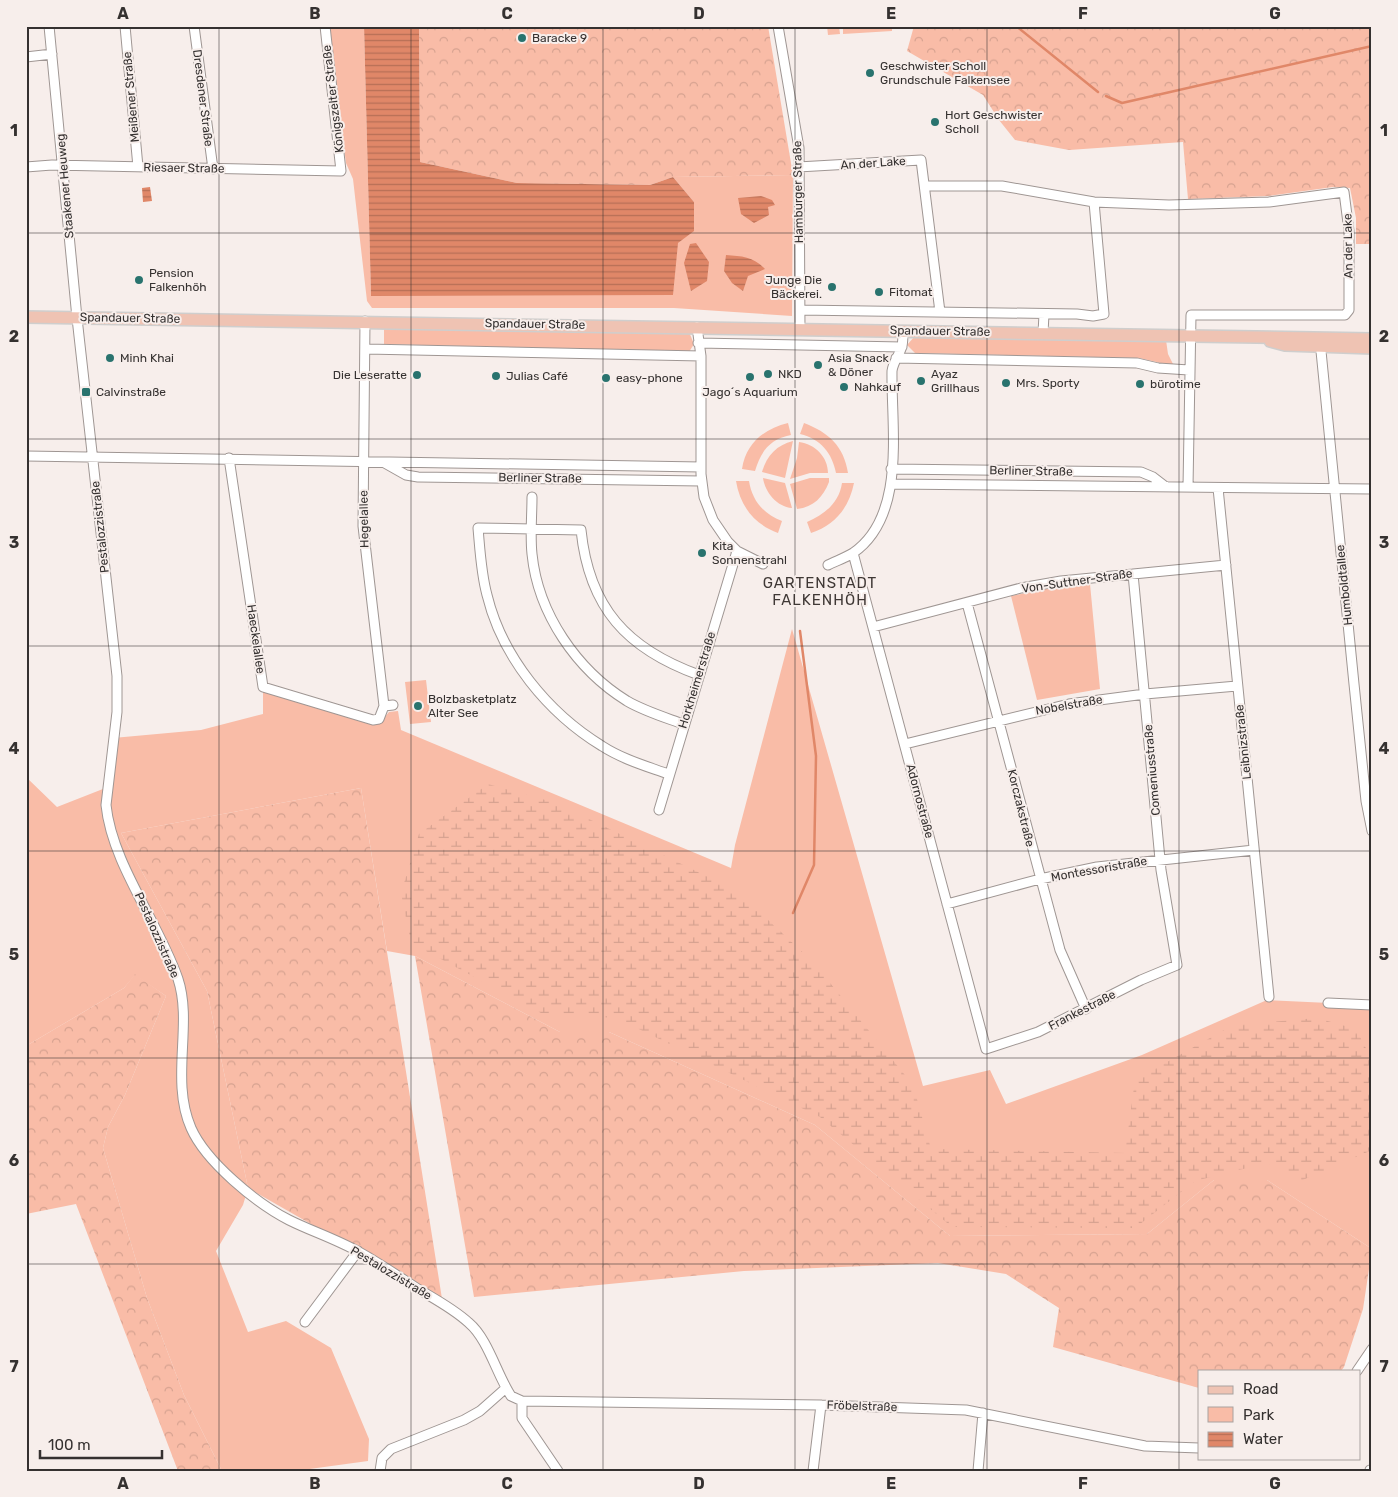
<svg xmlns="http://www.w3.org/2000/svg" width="1398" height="1497" font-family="Rubik,sans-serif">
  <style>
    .green { fill: #f9bca7 }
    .forest { fill: url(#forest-crowns) }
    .wetland { fill: url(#wetland-marsh) }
    .water { fill: url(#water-rules) }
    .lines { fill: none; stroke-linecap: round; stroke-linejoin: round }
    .stream { stroke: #e08768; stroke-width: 2.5 }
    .minor-casing { stroke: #9f9693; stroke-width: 11 }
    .major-casing { stroke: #cfcecd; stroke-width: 14 }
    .minor { stroke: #fff; stroke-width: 9 }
    .major { stroke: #efc3b3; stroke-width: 11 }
    .grid { fill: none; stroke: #353130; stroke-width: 1; stroke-opacity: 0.55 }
    .poi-dot { fill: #29736e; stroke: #f7eeeb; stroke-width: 2 }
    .labels { text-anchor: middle; stroke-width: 4; stroke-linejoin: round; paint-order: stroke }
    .poi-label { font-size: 12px; fill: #353130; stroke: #f7eeeb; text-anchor: start }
    .street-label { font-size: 12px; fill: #353130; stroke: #f7eeeb }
    .quarter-label { font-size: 15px; letter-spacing: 1px; fill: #3f3835; stroke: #f7eeeb }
    .neatline { fill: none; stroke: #353130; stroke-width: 2 }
    .grid-label { font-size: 16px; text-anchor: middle; font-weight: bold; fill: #353130 }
  </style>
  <defs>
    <pattern id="forest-crowns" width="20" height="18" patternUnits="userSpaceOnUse" patternTransform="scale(1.25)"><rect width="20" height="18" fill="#f9bca7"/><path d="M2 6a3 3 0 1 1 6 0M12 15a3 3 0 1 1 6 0" fill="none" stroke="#d6a290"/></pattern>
    <pattern id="wetland-marsh" width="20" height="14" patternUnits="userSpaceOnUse" patternTransform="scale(1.25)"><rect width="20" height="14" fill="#f9bca7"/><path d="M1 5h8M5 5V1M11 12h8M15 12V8" fill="none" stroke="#d6a290"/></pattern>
    <pattern id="water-rules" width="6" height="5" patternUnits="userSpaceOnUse" patternTransform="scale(1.25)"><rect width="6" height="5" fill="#e08768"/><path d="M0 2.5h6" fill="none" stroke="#b66f56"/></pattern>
  </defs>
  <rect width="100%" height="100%" fill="#f7eeeb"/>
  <path class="green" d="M 328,26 L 364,26 L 371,296 L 678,243 L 694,202 L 673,177 L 793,175 L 792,316 L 674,308 L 372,308 L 367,301 L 353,179 L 346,163 Z
    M 827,26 L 839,26 L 840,34 L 828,35 Z
    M 843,26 L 892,26 L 892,31 L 843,34 Z
    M 384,328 L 689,332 L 694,344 L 689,352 L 384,344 Z
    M 915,336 L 1166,340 L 1168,354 L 1174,366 L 1139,358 L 915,353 L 907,345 Z
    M 788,423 L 791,435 C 770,439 761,451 755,471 L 742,469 C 746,443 764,429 788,423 Z
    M 804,423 C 828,432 844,446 848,473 L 836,473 C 832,453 821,439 800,434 Z
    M 793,441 L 785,478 L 762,472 C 767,455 777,445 793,441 Z
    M 799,442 C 815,444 828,457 828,473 L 810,473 L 790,479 L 797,458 Z
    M 763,478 L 785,483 L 792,508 C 777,507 765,492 763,478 Z
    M 810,478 L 829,478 L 829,482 C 823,497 814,507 797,509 L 790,484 Z
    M 736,481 L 749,481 C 752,500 763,514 782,521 L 778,533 C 754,524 740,506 736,481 Z
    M 842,483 L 854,483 C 849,508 835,525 811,533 L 807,522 C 825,514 839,503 842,483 Z
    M 1090,584 L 1100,689 L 1037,700 L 1011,596 L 1056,587 Z
    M 792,629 L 923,1086 L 990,1070 L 1006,1104 L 1142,1055 L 1267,1000 L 1372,1005 L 1372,1249 L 1267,1180 L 1214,1180 L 1147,1234 L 950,1236 L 815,1125 L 609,1032 L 560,1032 L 415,956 L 387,951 L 361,788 L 121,833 L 207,991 L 248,1188 L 243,1205 L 216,1251 L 248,1332 L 286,1321 L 331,1348 L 369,1439 L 368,1461 L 295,1471 L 222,1471 L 184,1395 L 147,1298 L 103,1148 L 108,1127 L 125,1095 L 166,996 L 135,975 L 124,988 L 26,1046 L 26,777 L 57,807 L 108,787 L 113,738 L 201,730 L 263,714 L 263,687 L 379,724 L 389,712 L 398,711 L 401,730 L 731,868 L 735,845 Z
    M 426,680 L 431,722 L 410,724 L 405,682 Z"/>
  <path class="forest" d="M 419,26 L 768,26 L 793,175 L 673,177 L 650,185 L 517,183 L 420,162 Z
    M 914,26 L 1372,26 L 1372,244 L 1356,244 L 1356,218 L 1350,188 L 1333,187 L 1268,196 L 1188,199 L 1183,142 L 1069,150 L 1015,140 L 999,120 L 983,95 L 907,51 Z
    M 361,788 L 443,1305 L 358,1251 L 248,1188 L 207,991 L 121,833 Z
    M 415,956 L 560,1032 L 609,1032 L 815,1125 L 950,1236 L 1147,1234 L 1214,1180 L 1267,1180 L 1372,1249 L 1363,1309 L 1344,1367 L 1341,1371 L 1199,1371 L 1199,1388 L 1053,1347 L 1059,1308 L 1006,1274 L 938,1263 L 744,1271 L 474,1297 Z
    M 135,974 L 166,996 L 125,1095 L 108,1127 L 103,1148 L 147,1298 L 184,1395 L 222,1471 L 178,1471 L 76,1204 L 26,1214 L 26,1046 L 124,988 Z"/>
  <path class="wetland" d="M 488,784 L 556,803 L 737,891 L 813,962 L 913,1085 L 931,1149 L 1125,1153 L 1135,1080 L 1233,1025 L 1317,1018 L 1356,1029 L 1372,1060 L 1372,1150 L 1298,1182 L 1267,1163 L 1195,1181 L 1135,1228 L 952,1227 L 820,1117 L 616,1018 L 541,1013 L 411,943 L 401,893 L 419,834 Z"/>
  <path class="water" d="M 364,26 L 419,26 L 420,162 L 517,183 L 650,185 L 673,177 L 694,202 L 694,231 L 678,243 L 673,295 L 371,296 Z
    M 150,187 L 152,201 L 143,202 L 142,188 Z
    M 761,196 L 772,200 L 775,205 L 768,207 L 769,215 L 754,223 L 741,214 L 738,198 Z
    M 696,243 L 709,262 L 707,281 L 691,291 L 684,263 L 690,244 Z
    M 726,255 C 742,256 754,257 765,269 L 748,276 L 743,291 L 732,283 L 724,271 Z"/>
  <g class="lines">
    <path class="stream" d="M 1016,26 L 1098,92
      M 1106,96 L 1122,103 L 1372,46
      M 793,913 L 814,865 L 816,756 L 800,631"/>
    <g class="minor-casing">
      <path id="minor" d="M 49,26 L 77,318 L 117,676 L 117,712 L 106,805 C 112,864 159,923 178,979 C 193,1024 170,1080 191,1128 C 206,1162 256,1203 289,1220 C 311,1231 336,1239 359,1252 C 379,1263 398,1276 418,1289 C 435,1299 454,1309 469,1323 C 488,1339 497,1375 511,1396 L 522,1401 L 821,1405 L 966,1410 L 1145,1446 L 1199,1448
        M 125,26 L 138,167
        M 194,26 L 213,169
        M 778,26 L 799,148 L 800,329
        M 26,57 L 52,54
        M 26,167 L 52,165 L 341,171 L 325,26
        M 798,167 L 921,160 L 940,312
        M 925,186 L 1002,186 L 1094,202 L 1169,205 L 1269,202 L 1344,192 L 1349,231 L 1349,310 L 1345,315 L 1191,315 L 1188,487
        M 800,310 L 1077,314 L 1093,316 L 1104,314 L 1094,202
        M 365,321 L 363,526 L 384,706 L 393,705
        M 697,327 L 701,356 L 701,474 L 704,497 L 713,520 L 728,542 L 737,551 L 763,564
        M 1043,333 L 1044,314
        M 1320,341 L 1354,684 L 1366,801 L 1372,831
        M 698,343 L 902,347
        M 366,349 L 701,356
        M 896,358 L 1137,363 L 1158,368 L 1189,370
        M 26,456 L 701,467
        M 229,458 L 263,687 L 373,720 L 379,719 L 384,706
        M 383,462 L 406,475 L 418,477 L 701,481
        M 891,469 L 1141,472 L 1153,477 L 1166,487
        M 891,484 L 1372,489
        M 1218,488 L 1269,997
        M 532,497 C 532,516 530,535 532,554 C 538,614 577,670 627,701 C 644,711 664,717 683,724
        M 853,553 L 986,1049 L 1038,1032 L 1141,980 L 1177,965 L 1161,870 L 1133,574
        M 828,565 C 836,561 845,558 853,553 C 907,516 891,427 892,371 C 893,362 900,354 902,346 C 903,341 903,335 903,331
        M 967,603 L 1060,950 L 1086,1009
        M 873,627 L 1021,588 L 1061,581 L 1226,565
        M 905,744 L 1069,704 L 1145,694 L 1237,686
        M 668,774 C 646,766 622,759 602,746 C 548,713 502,657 487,595 C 481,573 480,550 478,528 L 581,530 C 589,608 627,649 699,675
        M 659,810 L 737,551
        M 947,904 L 1040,879 L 1097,867 L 1254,850
        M 1328,1003 L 1372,1005
        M 305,1322 L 358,1251
        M 1357,1371 L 1372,1349
        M 522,1401 L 522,1418 L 558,1471
        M 380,1471 L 382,1458 L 391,1449 L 464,1420 L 480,1411 L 506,1388
        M 813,1471 L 821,1405
        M 978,1471 L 983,1413
        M 1370,1471 L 1370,1470"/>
    </g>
    <g class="major-casing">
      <path id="major" d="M 26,317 L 1372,339
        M 1270,341 L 1285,345 L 1372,348"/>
    </g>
    <use href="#minor" class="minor"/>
    <use href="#major" class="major"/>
  </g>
  <path class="grid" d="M 219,26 L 219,1471M 411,26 L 411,1471M 603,26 L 603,1471M 795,26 L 795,1471M 987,26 L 987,1471M 1179,26 L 1179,1471M 26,233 L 1372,233M 26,439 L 1372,439M 26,646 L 1372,646M 26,851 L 1372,851M 26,1058 L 1372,1058M 26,1264 L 1372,1264"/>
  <g class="poi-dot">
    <circle cx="522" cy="38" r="5"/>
    <circle cx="870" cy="73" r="5"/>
    <circle cx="935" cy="122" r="5"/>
    <circle cx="139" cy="280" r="5"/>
    <circle cx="832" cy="287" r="5"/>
    <circle cx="879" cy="292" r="5"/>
    <circle cx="110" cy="358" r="5"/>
    <circle cx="818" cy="365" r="5"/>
    <circle cx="768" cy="374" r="5"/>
    <circle cx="417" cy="375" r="5"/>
    <circle cx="496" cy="376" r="5"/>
    <circle cx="750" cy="377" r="5"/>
    <circle cx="606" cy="378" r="5"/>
    <circle cx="921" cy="381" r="5"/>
    <circle cx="1006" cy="383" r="5"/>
    <circle cx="1140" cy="384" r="5"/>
    <circle cx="844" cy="387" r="5"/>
    <rect x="81" y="387" width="10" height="10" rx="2.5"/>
    <circle cx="702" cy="553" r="5"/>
    <circle cx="418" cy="706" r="5"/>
  </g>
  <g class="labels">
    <g class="poi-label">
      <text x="532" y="42">Baracke 9</text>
      <text x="880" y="70">Geschwister Scholl<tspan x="880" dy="14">Grundschule Falkensee</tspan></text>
      <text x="945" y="119">Hort Geschwister<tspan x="945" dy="14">Scholl</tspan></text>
      <text x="149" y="277">Pension<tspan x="149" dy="14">Falkenhöh</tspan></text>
      <text x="822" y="284" text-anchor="end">Junge Die<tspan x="822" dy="14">Bäckerei.</tspan></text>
      <text x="889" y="296">Fitomat</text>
      <text x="120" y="362">Minh Khai</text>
      <text x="828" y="362">Asia Snack<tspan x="828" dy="14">&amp; Döner</tspan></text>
      <text x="778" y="378">NKD</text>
      <text x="931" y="378">Ayaz<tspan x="931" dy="14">Grillhaus</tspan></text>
      <text x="407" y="379" text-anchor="end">Die Leseratte</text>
      <text x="506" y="380">Julias Café</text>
      <text x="616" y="382">easy-phone</text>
      <text x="1016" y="387">Mrs. Sporty</text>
      <text x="1150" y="388">bürotime</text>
      <text x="854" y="391">Nahkauf</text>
      <text x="96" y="396">Calvinstraße</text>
      <text x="750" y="396" text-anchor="middle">Jago´s Aquarium</text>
      <text x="712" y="550">Kita<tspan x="712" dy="14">Sonnenstrahl</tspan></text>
      <text x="428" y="703">Bolzbasketplatz<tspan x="428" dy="14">Alter See</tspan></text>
    </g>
    <g class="street-label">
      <text transform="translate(131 97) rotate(-95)" y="4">Meißener Straße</text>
      <text transform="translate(203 98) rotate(83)" y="4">Dresdener Straße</text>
      <text transform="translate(333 99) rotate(-97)" y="4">Königszelter Straße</text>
      <text transform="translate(873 163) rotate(-4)" y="4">An der Lake</text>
      <text transform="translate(184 168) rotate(1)" y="4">Riesaer Straße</text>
      <text transform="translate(65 186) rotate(-95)" y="4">Staakener Heuweg</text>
      <text transform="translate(798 192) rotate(-91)" y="4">Hamburger Straße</text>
      <text transform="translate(1348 246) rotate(-91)" y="4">An der Lake</text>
      <text transform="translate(130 318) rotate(1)" y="4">Spandauer Straße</text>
      <text transform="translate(535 324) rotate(1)" y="4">Spandauer Straße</text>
      <text transform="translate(940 331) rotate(1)" y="4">Spandauer Straße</text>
      <text transform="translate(1031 471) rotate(1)" y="4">Berliner Straße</text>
      <text transform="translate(540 478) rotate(1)" y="4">Berliner Straße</text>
      <text transform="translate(364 519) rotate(-91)" y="4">Hegelallee</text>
      <text transform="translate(100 527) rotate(-96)" y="4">Pestalozzistraße</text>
      <text transform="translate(1077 581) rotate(-8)" y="4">Von-Suttner-Straße</text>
      <text transform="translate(1344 585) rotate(-96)" y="4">Humboldtallee</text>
      <text transform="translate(256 639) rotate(82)" y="4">Haeckelallee</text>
      <text transform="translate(697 680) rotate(-73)" y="4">Horkheimerstraße</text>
      <text transform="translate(1069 705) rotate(-10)" y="4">Nobelstraße</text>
      <text transform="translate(1243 742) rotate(-96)" y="4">Leibnizstraße</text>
      <text transform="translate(1152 770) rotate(-95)" y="4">Comeniusstraße</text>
      <text transform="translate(920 801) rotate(75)" y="4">Adornostraße</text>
      <text transform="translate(1021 808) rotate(76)" y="4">Korczakstraße</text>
      <text transform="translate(1099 869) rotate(-10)" y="4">Montessoristraße</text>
      <text transform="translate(157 935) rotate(66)" y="4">Pestalozzistraße</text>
      <text transform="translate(1082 1010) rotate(-27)" y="4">Frankestraße</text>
      <text transform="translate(391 1273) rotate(31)" y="4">Pestalozzistraße</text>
      <text transform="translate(862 1406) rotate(2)" y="4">Fröbelstraße</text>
    </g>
    <g class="quarter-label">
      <text x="820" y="588">GARTENSTADT<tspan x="820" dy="17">FALKENHÖH</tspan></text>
    </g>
  </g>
  <rect width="1398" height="1497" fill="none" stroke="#f7eeeb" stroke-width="55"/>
  <rect x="1198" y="1370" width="162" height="90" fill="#f7eeeb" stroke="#a9a2a0"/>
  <rect x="1208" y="1386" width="25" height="8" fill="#efc3b3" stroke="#a9a2a0"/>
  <text x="1243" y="1394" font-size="15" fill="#353130">Road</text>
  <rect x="1208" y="1407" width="25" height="15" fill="#f9bca7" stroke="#a9a2a0"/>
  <text x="1243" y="1420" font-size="15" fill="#353130">Park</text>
  <rect x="1208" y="1432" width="25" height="15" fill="url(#water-rules)" stroke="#a9a2a0"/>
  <text x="1243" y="1444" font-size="15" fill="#353130">Water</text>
  <path d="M40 1450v8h122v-8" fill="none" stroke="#353130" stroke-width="2.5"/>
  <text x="48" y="1450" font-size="15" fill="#353130" stroke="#f7eeeb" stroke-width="4" paint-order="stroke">100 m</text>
  <rect x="28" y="28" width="1342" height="1442" class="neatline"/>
  <g class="grid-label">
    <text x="123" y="19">A</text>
    <text x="315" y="19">B</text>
    <text x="507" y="19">C</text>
    <text x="699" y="19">D</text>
    <text x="891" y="19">E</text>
    <text x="1083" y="19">F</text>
    <text x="1275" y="19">G</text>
    <text x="14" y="136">1</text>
    <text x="1384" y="136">1</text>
    <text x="14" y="342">2</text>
    <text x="1384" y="342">2</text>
    <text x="14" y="548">3</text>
    <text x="1384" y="548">3</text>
    <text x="14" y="754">4</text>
    <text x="1384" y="754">4</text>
    <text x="14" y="960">5</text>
    <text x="1384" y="960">5</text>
    <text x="14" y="1166">6</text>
    <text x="1384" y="1166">6</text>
    <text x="14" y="1372">7</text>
    <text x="1384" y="1372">7</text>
    <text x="123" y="1489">A</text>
    <text x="315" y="1489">B</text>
    <text x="507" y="1489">C</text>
    <text x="699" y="1489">D</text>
    <text x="891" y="1489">E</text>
    <text x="1083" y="1489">F</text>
    <text x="1275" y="1489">G</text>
  </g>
</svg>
